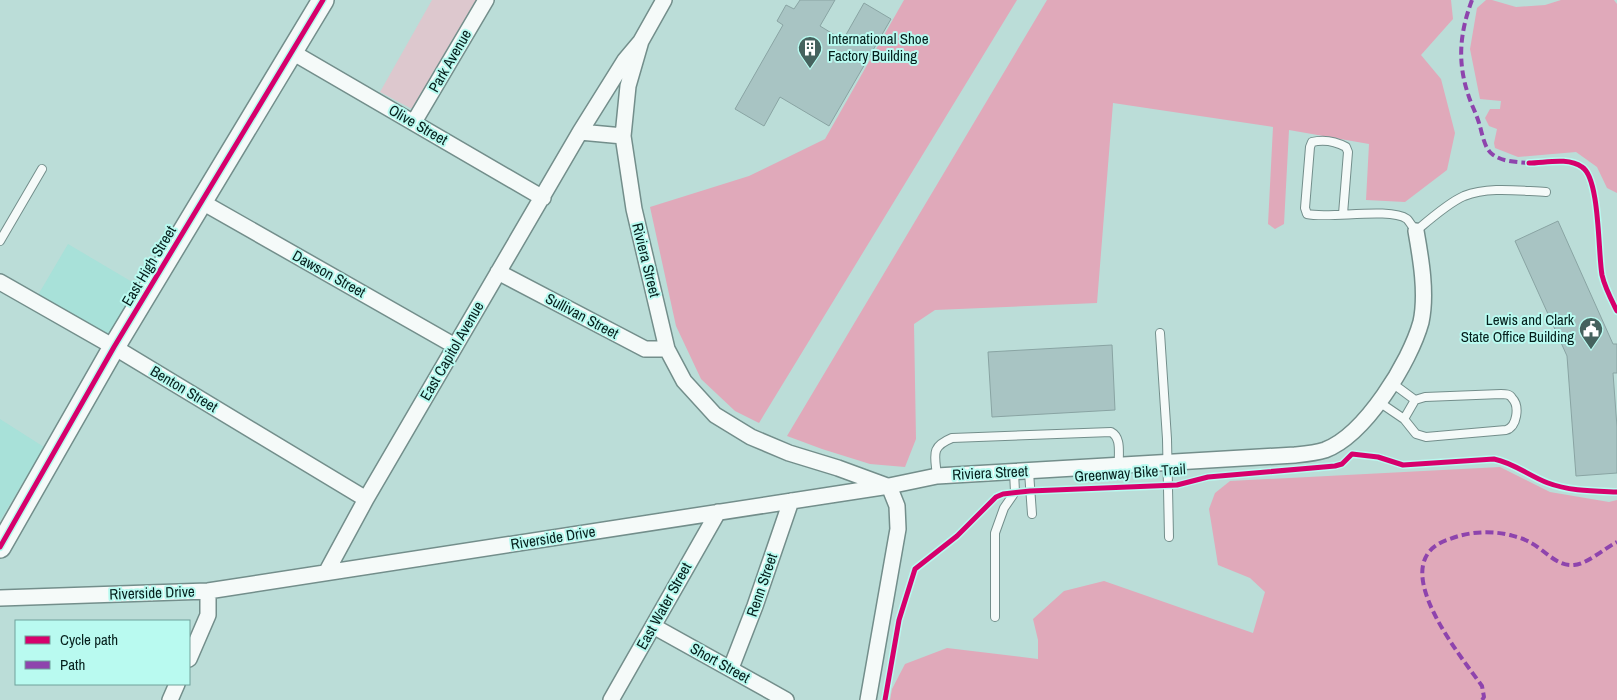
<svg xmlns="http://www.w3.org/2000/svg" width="1617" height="700" font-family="'Archivo Narrow',sans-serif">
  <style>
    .built { fill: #a8e1d9 }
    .green { fill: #ddc8ce }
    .forest { fill: #e0a9ba }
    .building { fill: #a8c4c3; stroke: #89a4a3 }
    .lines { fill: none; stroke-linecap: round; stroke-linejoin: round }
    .service-casing { stroke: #738e8b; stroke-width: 10 }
    .minor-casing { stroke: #738e8b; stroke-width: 18 }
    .secondary-casing { stroke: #738e8b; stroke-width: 24 }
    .service { stroke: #f5faf9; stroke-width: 8 }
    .minor { stroke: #f5faf9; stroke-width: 15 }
    .secondary { stroke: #f5faf9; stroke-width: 21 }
    .quiet { stroke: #8e44ad; stroke-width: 4; stroke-dasharray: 8 4; stroke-linecap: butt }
    .cycleway-casing { stroke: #b9faf0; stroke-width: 8 }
    .cycleway { stroke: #d6006c; stroke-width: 5 }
    .labels { text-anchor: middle; stroke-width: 4; stroke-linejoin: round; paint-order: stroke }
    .poi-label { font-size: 15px; fill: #051f1c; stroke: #b9faf0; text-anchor: start }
    .street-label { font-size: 15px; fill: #051f1c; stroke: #b9faf0 }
  </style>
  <rect width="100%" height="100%" fill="#bbddd8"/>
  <path class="built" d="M 68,244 L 139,286 L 113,331 L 109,334 L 103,334 L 38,295 Z
    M 0,419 L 44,447 L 0,521 Z"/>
  <path class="green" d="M 432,0 L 479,0 L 414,109 L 410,108 L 380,92 Z"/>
  <path class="forest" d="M 904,0 L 1017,0 L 759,423 L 735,411 L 701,379 L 676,326 L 650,207 L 749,176 L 825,139 Z
    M 1047,0 L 1451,0 L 1453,19 L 1421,55 L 1441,79 L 1455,133 L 1447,170 L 1405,202 L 1366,200 L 1369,144 L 1289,130 L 1284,224 L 1275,229 L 1268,224 L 1273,127 L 1113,103 L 1097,303 L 935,310 L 914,324 L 916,439 L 905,467 L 870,464 L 822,449 L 787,436 Z
    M 1486,0 L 1492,0 L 1516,7 L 1545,5 L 1561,0 L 1614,0 L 1617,4 L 1617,193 L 1607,188 L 1597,167 L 1576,152 L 1518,157 L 1495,148 L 1494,143 L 1497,129 L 1489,126 L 1485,118 L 1490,109 L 1500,109 L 1501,101 L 1480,99 L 1470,49 L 1477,8 Z
    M 1500,467 L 1550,492 L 1609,502 L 1617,500 L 1617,700 L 890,700 L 892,689 L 905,664 L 947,648 L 1038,659 L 1038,640 L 1033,619 L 1064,591 L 1104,581 L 1253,633 L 1265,592 L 1250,578 L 1218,565 L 1209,509 L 1215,493 L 1230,481 Z"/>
  <path class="building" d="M 800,0 L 835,0 L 820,26 L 843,40 L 864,3 L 891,19 L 829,126 L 780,97 L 764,126 L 735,109 L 783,25 L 777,21 L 786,5 L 794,9 Z
    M 1558,221 L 1613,344 L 1617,344 L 1617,373 L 1613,373 L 1617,427 L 1617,473 L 1576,476 L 1567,356 L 1515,241 Z
    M 1112,345 L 1115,410 L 992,417 L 988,352 Z"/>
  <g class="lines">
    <g class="service-casing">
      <path id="service" d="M 1343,214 L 1348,152 L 1346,147 C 1335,141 1324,139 1312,142 L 1310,147 L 1305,208 L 1307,214 C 1329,219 1390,207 1407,219 C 1410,222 1413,228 1416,231 C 1429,220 1448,203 1464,196 C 1489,186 1520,191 1546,192
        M 0,241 L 42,169
        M 1160,333 L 1167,439 L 1169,537
        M 1379,402 L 1404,419 L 1416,434 L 1426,437 L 1506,430 C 1517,427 1520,406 1512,398 C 1510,394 1505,394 1501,394 L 1425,397 L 1415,400 L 1392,383
        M 1404,419 L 1415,400
        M 1029,472 L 1032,514
        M 937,476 C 935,455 930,447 952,438 L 1111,432 C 1122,438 1118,453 1119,464
        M 995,617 L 995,533 L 1004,508 L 1015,492 L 1014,472"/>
    </g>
    <g class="minor-casing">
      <path id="minor" d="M 641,41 L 628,86 L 623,136 L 634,209 L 667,349 L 684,381 L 715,415 L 751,437 L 789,453 L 838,468 L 887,486
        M 292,52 L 543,198
        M 414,122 L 486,0
        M 580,132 L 625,60 L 641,41 L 664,0
        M 202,202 L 455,346
        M 498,272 L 645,349 L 667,349
        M 0,282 L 114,347 L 366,499
        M 327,571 L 366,499 L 580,132 L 623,136
        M 0,598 L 208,591 L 889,486 L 937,476 L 1295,455 C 1305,454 1316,453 1325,450 C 1365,435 1410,362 1421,322 C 1427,294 1421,259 1416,231
        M 653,626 L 786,700
        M 189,659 L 208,615 L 208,591
        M 731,668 L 755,606 L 791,501
        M 170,700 L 177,684
        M 611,700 L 718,512
        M 868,700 L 898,529 L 897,506 L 889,486"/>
    </g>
    <g class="secondary-casing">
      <path id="secondary" d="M 0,547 L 114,347 L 323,0"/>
    </g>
    <use href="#service" class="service"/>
    <use href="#minor" class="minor"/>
    <use href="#secondary" class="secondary"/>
    <path class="quiet" d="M 1472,0 C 1460,32 1457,61 1468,94 C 1471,104 1476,113 1479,123 C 1482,132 1484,148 1492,154 C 1502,162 1517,162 1529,163
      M 1482,700 L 1484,697 L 1482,686 C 1461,656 1383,563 1447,540 C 1467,532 1488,530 1510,535 C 1517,537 1525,539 1531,543 C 1545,550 1557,567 1574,565 C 1587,564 1605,548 1617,542"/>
    <g class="cycleway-casing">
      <path id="cycleway" d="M 1529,163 C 1545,163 1568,157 1582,167 C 1600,178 1598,253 1602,275 C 1605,288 1611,299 1617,311
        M 0,547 L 114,347 L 323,0
        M 885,700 L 899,620 L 915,569 L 957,536 L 996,497 L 1003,494 L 1030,491 L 1177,485 L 1208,477 L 1335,466 L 1342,464 L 1352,454 L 1378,457 L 1403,465 L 1494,459 C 1514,463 1529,476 1548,483 C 1569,491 1594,491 1617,492"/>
    </g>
    <use href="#cycleway" class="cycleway"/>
  </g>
  <defs>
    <g id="building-pin" transform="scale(1.25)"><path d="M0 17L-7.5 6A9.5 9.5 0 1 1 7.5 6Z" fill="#45625e" stroke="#b9faf0"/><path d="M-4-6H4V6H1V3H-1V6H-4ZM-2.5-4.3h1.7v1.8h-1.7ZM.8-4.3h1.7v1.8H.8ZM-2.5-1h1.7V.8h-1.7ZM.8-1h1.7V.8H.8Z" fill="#fff"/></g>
    <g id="civic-pin" transform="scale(1.25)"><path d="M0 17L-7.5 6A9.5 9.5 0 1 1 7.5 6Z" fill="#45625e" stroke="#b9faf0"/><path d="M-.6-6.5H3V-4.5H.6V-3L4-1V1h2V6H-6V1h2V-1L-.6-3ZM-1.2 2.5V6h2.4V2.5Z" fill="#fff"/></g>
  </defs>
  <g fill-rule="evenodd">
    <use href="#building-pin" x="810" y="48"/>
    <use href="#civic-pin" x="1591" y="329"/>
  </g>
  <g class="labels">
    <g class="poi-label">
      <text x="828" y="44">International Shoe<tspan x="828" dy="17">Factory Building</tspan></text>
      <text x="1574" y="325" text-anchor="end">Lewis and Clark<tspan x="1574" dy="17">State Office Building</tspan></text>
    </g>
    <g class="street-label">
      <text transform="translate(450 61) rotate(-60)" y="5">Park Avenue</text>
      <text transform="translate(418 125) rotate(30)" y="5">Olive Street</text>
      <text transform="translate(646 260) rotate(76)" y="5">Riviera Street</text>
      <text transform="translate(149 266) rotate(-59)" y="5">East High Street</text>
      <text transform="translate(329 274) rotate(29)" y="5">Dawson Street</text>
      <text transform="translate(582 316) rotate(28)" y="5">Sullivan Street</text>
      <text transform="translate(452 351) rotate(-60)" y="5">East Capitol Avenue</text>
      <text transform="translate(184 389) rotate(31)" y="5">Benton Street</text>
      <text transform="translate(990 473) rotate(-3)" y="5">Riviera Street</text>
      <text transform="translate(1130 473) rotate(-4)" y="5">Greenway Bike Trail</text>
      <text transform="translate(553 538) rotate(-9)" y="5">Riverside Drive</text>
      <text transform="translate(762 585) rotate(-71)" y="5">Renn Street</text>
      <text transform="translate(152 593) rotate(-2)" y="5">Riverside Drive</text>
      <text transform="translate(664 606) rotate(-61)" y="5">East Water Street</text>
      <text transform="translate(720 663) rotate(29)" y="5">Short Street</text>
    </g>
  </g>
  <rect x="15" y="620" width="175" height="65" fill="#b9faf0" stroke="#71a29b"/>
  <rect x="25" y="636" width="25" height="8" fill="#d6006c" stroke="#71a29b"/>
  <text x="60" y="645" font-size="15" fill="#051f1c">Cycle path</text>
  <rect x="25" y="661" width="25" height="8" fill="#8e44ad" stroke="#71a29b"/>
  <text x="60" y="670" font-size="15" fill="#051f1c">Path</text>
</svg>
